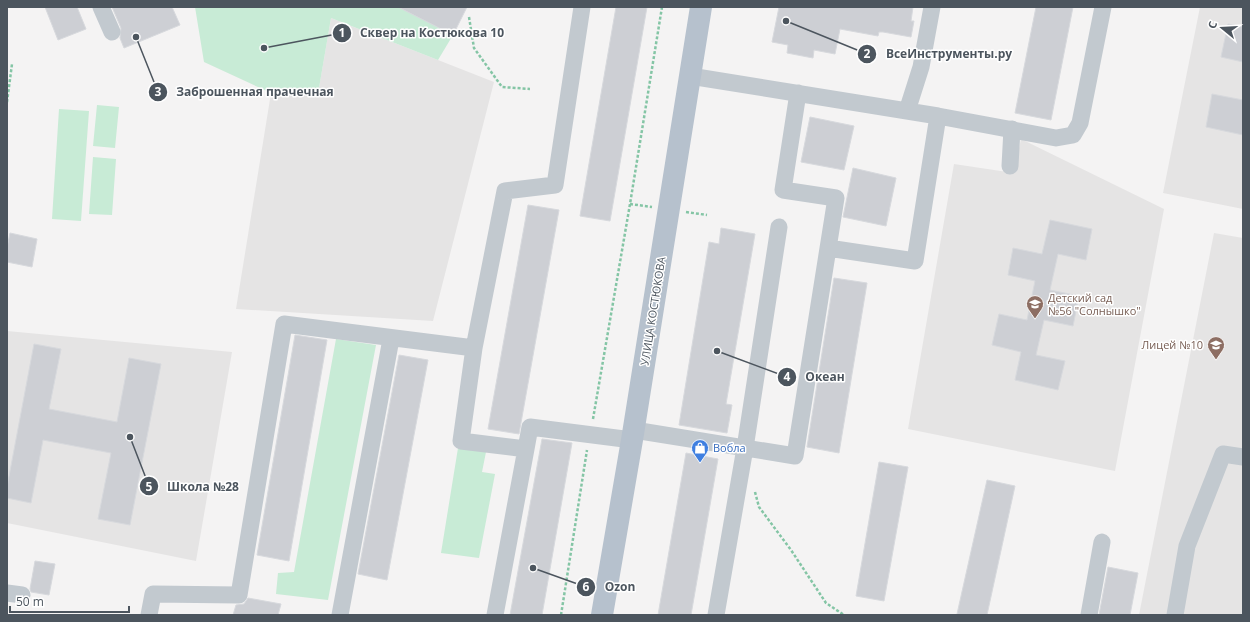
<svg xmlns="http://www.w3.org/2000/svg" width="1250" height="622" font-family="'Open Sans',sans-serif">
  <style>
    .education { fill: #e5e4e4 }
    .green { fill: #c8ebd6 }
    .building { fill: #cdcfd4; stroke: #d7d9dd }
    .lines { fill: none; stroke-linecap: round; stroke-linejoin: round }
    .path { stroke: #84c5a5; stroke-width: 2.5; stroke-dasharray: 3 2; stroke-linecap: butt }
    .minor { stroke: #c2c9cf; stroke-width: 17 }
    .major { stroke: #b6c1cd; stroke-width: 22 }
    .labels { text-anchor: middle; stroke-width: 3; stroke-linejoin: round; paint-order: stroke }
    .education-label { font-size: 11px; fill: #785e54; stroke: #fff; text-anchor: start }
    .street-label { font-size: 11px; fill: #4c555e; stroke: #fff }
    .shop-label { font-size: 11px; fill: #366cbe; stroke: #fff; text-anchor: start }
    .leader { fill: none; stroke: #4c555e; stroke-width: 1.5 }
    .callout-dot { fill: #4c555e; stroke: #fff; stroke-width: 1.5 }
    .mark-label { font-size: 12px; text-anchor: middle; font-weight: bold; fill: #fff }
    .callout-label { font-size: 12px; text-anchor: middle; font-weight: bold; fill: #4c555e; stroke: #fff; stroke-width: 3; stroke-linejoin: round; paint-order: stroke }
  </style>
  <rect width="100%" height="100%" fill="#f4f3f3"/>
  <path class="education" d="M 1200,7 L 1243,7 L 1243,209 L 1163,193 Z
    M 331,18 L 494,82 L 433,321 L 236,309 L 271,93 L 319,88 Z
    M 1021,139 L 1164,209 L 1115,471 L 908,429 L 954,164 L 1014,173 Z
    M 1214,233 L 1243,238 L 1243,615 L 1139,615 Z
    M 7,331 L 232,352 L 196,561 L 7,523 Z"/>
  <path class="green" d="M 195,7 L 398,7 L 453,35 L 438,60 L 331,18 L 319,88 L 271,93 L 204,62 Z
    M 97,105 L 119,107 L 115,148 L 93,146 Z
    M 59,109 L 89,111 L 81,221 L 52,219 Z
    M 93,157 L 116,159 L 112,215 L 89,214 Z
    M 336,339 L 376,345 L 328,600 L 276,594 L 278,573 L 294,572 Z
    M 458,448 L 486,452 L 482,472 L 495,474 L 479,558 L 441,553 Z"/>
  <path class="building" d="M 45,7 L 77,7 L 86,29 L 58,40 Z
    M 112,7 L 172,7 L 180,25 L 124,48 L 120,38 L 121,28 Z
    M 398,7 L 467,7 L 453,35 Z
    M 616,7 L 647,7 L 610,221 L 580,216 Z
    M 779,7 L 913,7 L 911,21 L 914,21 L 911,37 L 883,32 L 879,32 L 878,36 L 840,29 L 835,54 L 814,50 L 813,58 L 787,53 L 788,45 L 772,42 Z
    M 1036,7 L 1073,7 L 1051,120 L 1015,113 Z
    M 1228,24 L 1243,27 L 1243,62 L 1221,57 Z
    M 1212,94 L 1243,100 L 1243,135 L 1206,127 Z
    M 810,117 L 854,126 L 844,170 L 801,162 Z
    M 853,168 L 896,178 L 886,226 L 843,217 Z
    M 528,205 L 559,210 L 519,434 L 488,429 Z
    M 1050,220 L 1092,229 L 1086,260 L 1058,254 L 1050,290 L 1079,296 L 1073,326 L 1044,320 L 1036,355 L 1065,361 L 1058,390 L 1015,380 L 1021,352 L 992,345 L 999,314 L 1027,320 L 1035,281 L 1008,275 L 1013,248 L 1042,254 Z
    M 721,228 L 755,234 L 726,404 L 732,405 L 727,433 L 679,425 L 709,242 L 719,244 Z
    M 10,233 L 37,239 L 32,267 L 7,262 L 7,248 Z
    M 834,278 L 867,283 L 839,453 L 807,447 Z
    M 295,335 L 327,340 L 289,561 L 257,555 Z
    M 34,344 L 61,349 L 49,409 L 117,422 L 129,358 L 161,364 L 130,525 L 98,519 L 111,453 L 43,440 L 31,503 L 7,498 L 7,487 Z
    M 399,355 L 428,360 L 387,580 L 358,574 Z
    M 542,439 L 572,443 L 542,615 L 510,615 Z
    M 686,453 L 718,459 L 691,615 L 658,615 Z
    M 879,462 L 908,467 L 884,601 L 856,596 Z
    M 987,480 L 1015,486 L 987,615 L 964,615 L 957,614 Z
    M 35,561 L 55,564 L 49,595 L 31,592 L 30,589 Z
    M 1108,567 L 1138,573 L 1130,615 L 1099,615 Z
    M 248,598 L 281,604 L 278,615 L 233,615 L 236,605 L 244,604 Z"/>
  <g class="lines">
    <path class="path" d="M 469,17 L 474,48 L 502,87 L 530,89
      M 7,102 L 12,64
      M 630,204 L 652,207
      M 686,212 L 707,215
      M 593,419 L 630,204 L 662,7
      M 755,492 L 759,507 L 791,550 L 826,603 L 844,615
      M 561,615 L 587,450"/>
    <path class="minor" d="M 101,7 L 112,32
      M 690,76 L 938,116 L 1056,138 L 1073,135 L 1080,123 L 1103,7
      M 907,111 L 921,67 L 932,7
      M 1010,166 L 1012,129
      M 828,248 L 915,261 L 938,116
      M 474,348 L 505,191 L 555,185 L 582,7
      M 634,430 L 795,456 L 836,198 L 783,190 L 798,93
      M 7,593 L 22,595
      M 149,615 L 153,594 L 239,595 L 284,324 L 474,348 L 461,441 L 526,449 L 530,427 L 632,440
      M 340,615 L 391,339
      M 495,615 L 526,449
      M 716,615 L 745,448 L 779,227
      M 1089,615 L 1102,542
      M 1175,615 L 1187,546 L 1223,454 L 1243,457"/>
    <path class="major" d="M 602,615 L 632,440 L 701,7"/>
  </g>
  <defs>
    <g id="school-pin" transform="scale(0.9)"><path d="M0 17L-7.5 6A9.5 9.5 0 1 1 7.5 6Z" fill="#8d6e63" stroke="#fff"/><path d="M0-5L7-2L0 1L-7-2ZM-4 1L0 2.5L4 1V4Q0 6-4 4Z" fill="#fff"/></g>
    <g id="shop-pin" transform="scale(0.9)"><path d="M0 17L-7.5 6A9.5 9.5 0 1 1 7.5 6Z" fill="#3f7fe0" stroke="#fff"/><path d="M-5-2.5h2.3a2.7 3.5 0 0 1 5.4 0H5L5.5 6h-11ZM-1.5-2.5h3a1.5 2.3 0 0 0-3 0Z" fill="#fff"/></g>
  </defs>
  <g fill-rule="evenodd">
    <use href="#school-pin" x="1035" y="304"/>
    <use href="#school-pin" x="1216" y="345"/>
    <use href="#shop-pin" x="700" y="448"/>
  </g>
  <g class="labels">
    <g class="education-label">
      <text x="1048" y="302">Детский сад<tspan x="1048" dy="13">№56 "Солнышко"</tspan></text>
      <text x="1203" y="349" text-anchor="end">Лицей №10</text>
    </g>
    <g class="street-label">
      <text transform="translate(653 311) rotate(-81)" y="4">УЛИЦА КОСТЮКОВА</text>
    </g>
    <g class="shop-label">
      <text x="713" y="452">Вобла</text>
    </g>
  </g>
  <path class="leader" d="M264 48L342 33M786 21L867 54M136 37L158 92M717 351L787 377M130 437L149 486M533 568L586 587"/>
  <g class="callout-dot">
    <circle cx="264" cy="48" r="4"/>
    <circle cx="786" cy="21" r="4"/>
    <circle cx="136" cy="37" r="4"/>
    <circle cx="717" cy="351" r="4"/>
    <circle cx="130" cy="437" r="4"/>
    <circle cx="533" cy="568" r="4"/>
    <circle cx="342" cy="33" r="10"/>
    <circle cx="867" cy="54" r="10"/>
    <circle cx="158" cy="92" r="10"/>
    <circle cx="787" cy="377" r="10"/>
    <circle cx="149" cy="486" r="10"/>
    <circle cx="586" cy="587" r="10"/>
  </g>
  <g class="mark-label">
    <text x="342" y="37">1</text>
    <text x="867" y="58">2</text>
    <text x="158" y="96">3</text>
    <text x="787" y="381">4</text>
    <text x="149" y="491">5</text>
    <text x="586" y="591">6</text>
  </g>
  <g class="callout-label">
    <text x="432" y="37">Сквер на Костюкова 10</text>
    <text x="949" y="58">ВсеИнструменты.ру</text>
    <text x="255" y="96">Заброшенная прачечная</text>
    <text x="825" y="381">Океан</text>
    <text x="203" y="491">Школа №28</text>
    <text x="620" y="591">Ozon</text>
  </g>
  <rect width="1250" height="622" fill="none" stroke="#4c555e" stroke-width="16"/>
  <g transform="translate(1222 28) rotate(288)" stroke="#ffffff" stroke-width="3" paint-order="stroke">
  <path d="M0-3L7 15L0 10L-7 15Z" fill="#4c555e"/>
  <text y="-6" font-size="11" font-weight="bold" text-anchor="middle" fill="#4c555e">С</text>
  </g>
  <path d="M10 606v6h119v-6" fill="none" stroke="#4c555e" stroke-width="2"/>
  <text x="16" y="606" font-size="12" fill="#4c555e" stroke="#ffffff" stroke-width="3" paint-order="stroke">50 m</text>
</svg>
